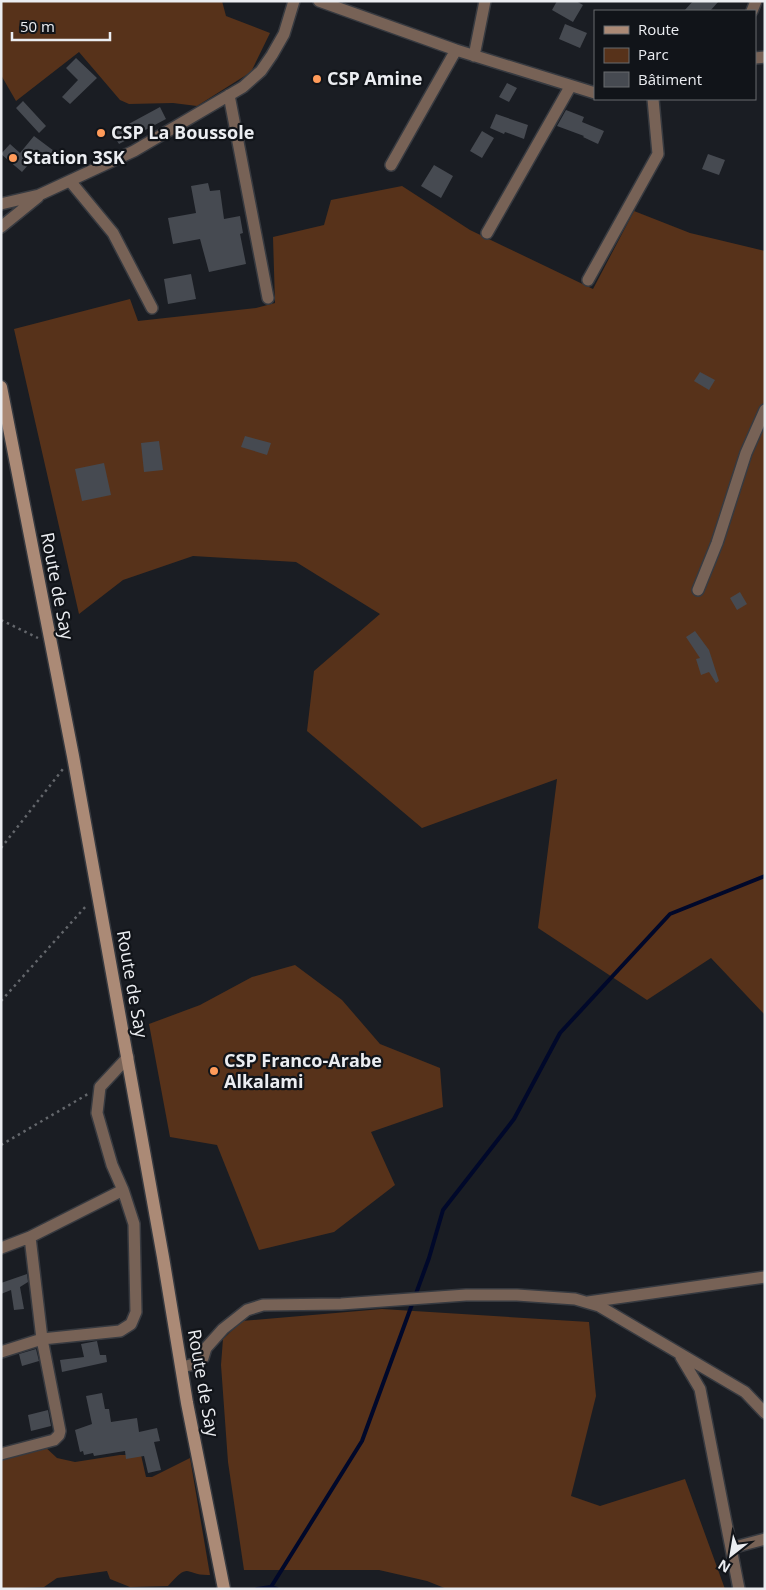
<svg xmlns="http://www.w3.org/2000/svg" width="766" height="1590" font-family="'Open Sans',sans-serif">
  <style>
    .green { fill: #57321a }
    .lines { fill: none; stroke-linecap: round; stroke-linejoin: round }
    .stream { stroke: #00082a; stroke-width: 4 }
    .building { fill: #464a51 }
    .minor-casing { stroke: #373a40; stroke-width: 14 }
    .secondary-casing { stroke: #373a40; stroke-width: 15 }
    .path { stroke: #64676c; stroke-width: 2.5; stroke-dasharray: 2.5 4; stroke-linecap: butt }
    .minor { stroke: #776256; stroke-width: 11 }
    .secondary { stroke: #ab8a76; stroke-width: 12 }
    .poi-dot { fill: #ff9b5a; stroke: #111419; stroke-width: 2 }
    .labels { text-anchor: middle; stroke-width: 4.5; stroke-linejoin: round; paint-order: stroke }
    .poi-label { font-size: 18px; font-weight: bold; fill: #ebedf1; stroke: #111419; text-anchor: start }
    .street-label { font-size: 18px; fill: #ebedf1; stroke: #111419 }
  </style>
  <rect width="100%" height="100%" fill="#1a1d23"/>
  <path class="green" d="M 1,1 L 222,1 L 226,16 L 270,33 L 251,72 L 197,106 L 173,103 L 129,104 L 120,100 L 79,52 L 16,101 L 1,75 Z
    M 402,186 L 470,230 L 593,289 L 634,211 L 690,233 L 765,251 L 765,1015 L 711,958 L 647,1000 L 538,928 L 557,779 L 422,828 L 307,731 L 314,671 L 380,614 L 296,562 L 193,556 L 123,580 L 79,614 L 14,329 L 130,299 L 138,321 L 256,308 L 275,303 L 273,237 L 324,225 L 331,200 Z
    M 295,965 L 342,1000 L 380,1044 L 440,1068 L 443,1107 L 371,1132 L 395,1185 L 334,1232 L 259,1250 L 217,1145 L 170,1137 L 149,1024 L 200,1005 L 252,977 Z
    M 382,1309 L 589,1322 L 596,1396 L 571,1496 L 600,1506 L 685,1479 L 725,1589 L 447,1589 L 427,1581 L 379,1570 L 244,1570 L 228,1462 L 221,1365 L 223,1339 L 242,1321 Z
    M 43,1445 L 57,1458 L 75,1462 L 120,1455 L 141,1455 L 146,1477 L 152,1477 L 190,1458 L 210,1575 C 184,1576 191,1560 168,1586 L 130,1587 L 110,1579 L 107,1571 L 57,1578 L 44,1587 L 1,1589 L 1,1457 Z"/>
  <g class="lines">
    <path class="stream" d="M 271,1587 L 362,1441 L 429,1258 L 443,1210 L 514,1119 L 560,1033 L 670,914 L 765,876
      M 257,1589 L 271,1587 L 277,1589"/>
  </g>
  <path class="building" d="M 557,1 L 576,1 L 583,5 L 573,22 L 552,10 Z
    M 693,1 L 719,1 L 710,11 L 684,11 Z
    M 565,24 L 587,33 L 580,48 L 559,39 Z
    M 76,58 L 97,78 L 70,104 L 62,97 L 78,80 L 66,68 Z
    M 507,83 L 517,88 L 509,102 L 499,97 Z
    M 23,101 L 46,126 L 39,133 L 16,108 Z
    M 160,107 L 166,119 L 119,144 L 112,133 Z
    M 566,110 L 584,117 L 582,122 L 604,131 L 598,144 L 583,137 L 584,136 L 557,126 Z
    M 496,114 L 528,125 L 524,139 L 505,132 L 504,134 L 490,128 Z
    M 482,131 L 494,138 L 482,158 L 470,151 Z
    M 34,136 L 58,154 L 50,164 L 37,155 L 22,172 L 1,154 L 10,144 L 20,153 Z
    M 708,154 L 725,160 L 719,175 L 702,169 Z
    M 434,165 L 453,176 L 441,198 L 421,186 Z
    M 208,183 L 210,191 L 220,190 L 224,219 L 240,216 L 243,233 L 240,234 L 246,264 L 209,272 L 200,239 L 173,244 L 168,218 L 196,213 L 191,186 Z
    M 191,274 L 196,299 L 168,304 L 164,279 Z
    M 700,372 L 715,380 L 709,390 L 694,381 Z
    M 245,436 L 271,443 L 267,455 L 241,447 Z
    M 159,441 L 163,470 L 144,472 L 141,443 Z
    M 104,463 L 111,495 L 82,501 L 75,469 Z
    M 740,592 L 747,604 L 737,610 L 730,598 Z
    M 695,631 L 709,650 L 719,681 L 716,683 L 709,672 L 701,675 L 696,659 L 700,658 L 686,637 Z
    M 27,1274 L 28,1282 L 20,1287 L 24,1309 L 14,1310 L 11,1290 L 1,1294 L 1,1283 Z
    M 97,1341 L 100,1355 L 106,1355 L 107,1362 L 62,1372 L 60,1360 L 84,1357 L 81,1344 Z
    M 36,1349 L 39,1361 L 22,1366 L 19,1354 Z
    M 102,1393 L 105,1409 L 109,1409 L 111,1422 L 137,1418 L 139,1432 L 157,1428 L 160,1441 L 154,1442 L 161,1470 L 148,1473 L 144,1456 L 126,1459 L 125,1451 L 94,1456 L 93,1453 L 84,1455 L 83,1451 L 80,1452 L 75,1430 L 92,1424 L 86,1396 Z
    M 48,1410 L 51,1426 L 31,1431 L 28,1415 Z"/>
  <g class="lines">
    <g class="minor-casing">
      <path id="minor" d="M 319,1 L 456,50 L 595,93
        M 752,11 L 756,1
        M 474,56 L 485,1
        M 755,58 L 765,57
        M 229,95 L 268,298
        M 391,165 L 456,50
        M 70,181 L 113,233 L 152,308
        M 1,204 L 39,195 L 134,151 L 243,87 L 261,71 L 272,55 L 284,34 L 294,1
        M 1,227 L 38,197
        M 487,233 L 570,87
        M 588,280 L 658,154 L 653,99
        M 698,590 L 717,543 L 746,453 L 765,410
        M 1,1248 L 30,1237 L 123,1190
        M 588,1302 L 765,1277
        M 1,1352 L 42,1339 L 120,1331 L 131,1324 L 136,1312 L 134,1224 L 123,1190 L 112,1165 L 97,1113 L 100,1087 L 128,1057
        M 681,1357 L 700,1389 L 739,1589
        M 182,1367 L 198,1363 L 203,1358 L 206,1348 L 223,1329 L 247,1310 L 263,1305 L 341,1304 L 466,1295 L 517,1295 L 575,1299 L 599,1306 L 745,1392 L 765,1413
        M 1,1454 L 54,1440 L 59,1435 L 60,1431 L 42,1339 L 30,1237
        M 731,1548 L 765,1539"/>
    </g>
    <g class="secondary-casing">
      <path id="secondary" d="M 1,387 L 73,756 L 163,1257 L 187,1403 L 224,1589"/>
    </g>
    <path class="path" d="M 1,620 L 38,638
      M 1,848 L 63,769
      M 1,1001 L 87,905
      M 1,1145 L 88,1094"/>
    <use href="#minor" class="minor"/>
    <use href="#secondary" class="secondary"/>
  </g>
  <g class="poi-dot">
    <circle cx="317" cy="79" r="5"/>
    <circle cx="101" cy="133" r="5"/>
    <circle cx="13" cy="158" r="5"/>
    <circle cx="214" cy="1071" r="5"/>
  </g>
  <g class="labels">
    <g class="poi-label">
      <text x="327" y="85">CSP Amine</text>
      <text x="111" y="139">CSP La Boussole</text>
      <text x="23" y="164">Station 3SK</text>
      <text x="224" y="1067">CSP Franco-Arabe<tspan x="224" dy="21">Alkalami</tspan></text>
    </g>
    <g class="street-label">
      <text transform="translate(57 586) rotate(79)" y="6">Route de Say</text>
      <text transform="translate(132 984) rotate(80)" y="6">Route de Say</text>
      <text transform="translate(203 1383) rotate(80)" y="6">Route de Say</text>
    </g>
  </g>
  <rect width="766" height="1590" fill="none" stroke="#ebedf1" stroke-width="5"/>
  <rect x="594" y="10" width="162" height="90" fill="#111419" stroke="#686b6f"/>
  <rect x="604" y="26" width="25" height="8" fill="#ab8a76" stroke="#686b6f"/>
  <text x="638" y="35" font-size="15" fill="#ebedf1">Route</text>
  <rect x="604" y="48" width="25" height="15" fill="#57321a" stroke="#686b6f"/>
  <text x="638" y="60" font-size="15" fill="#ebedf1">Parc</text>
  <rect x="604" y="72" width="25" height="15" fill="#464a51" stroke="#686b6f"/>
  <text x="638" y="85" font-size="15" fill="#ebedf1">Bâtiment</text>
  <g transform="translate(731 1555) rotate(211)" stroke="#111419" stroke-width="4" paint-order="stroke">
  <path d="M0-4L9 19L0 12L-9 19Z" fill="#ebedf1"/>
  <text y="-8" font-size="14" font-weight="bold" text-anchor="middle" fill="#ebedf1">N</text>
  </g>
  <path d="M12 32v8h98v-8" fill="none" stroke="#ebedf1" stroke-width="2.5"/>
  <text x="20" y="32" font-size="15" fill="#ebedf1" stroke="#111419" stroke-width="4" paint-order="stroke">50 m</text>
</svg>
